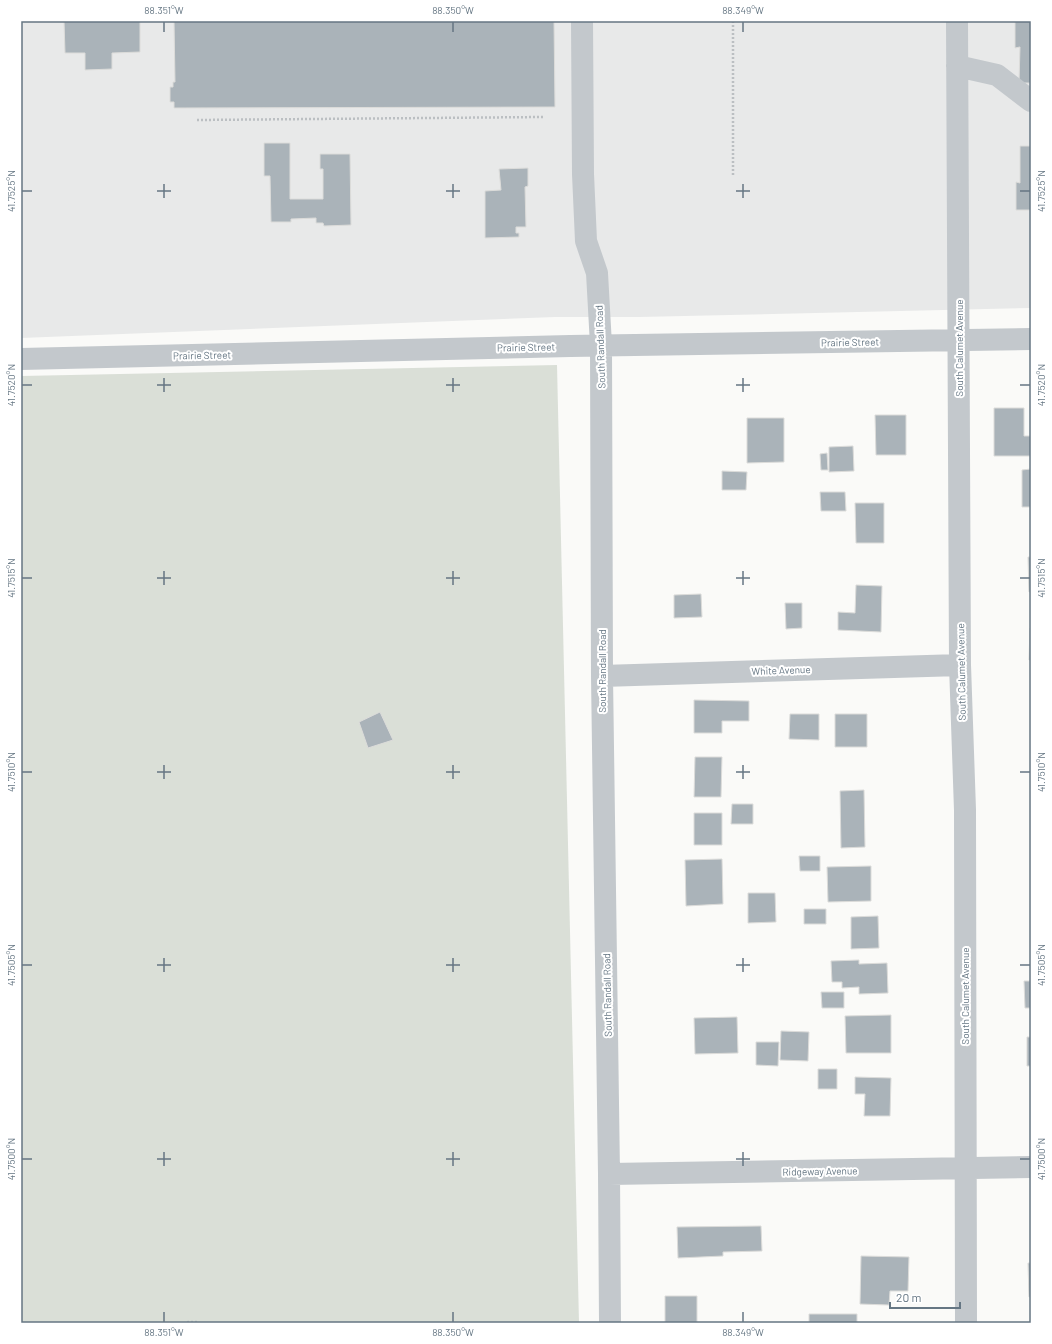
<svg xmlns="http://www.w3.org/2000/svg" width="1052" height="1344" font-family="Barlow,sans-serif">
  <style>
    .built { fill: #e8e9e9 }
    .green { fill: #dadfd7 }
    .building { fill: #aab3b9; stroke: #dcdcda }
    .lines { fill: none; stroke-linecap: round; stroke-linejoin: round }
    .path { stroke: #bbbfc2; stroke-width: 2.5; stroke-dasharray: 2 2; stroke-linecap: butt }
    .minor { stroke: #c3c8cc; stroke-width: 22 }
    .ticks { fill: none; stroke: #657683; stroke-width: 1.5 }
    .labels { text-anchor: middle; stroke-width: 4; stroke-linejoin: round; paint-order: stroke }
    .street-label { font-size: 10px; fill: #657683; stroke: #fff }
    .neatline { fill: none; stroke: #657683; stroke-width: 1.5 }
    .ticks-label { font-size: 10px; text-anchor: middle; fill: #657683 }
  </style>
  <rect width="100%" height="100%" fill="#fafaf8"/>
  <path class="built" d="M 21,21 L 1031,21 L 1031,308 L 639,317 L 555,317 L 21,338 Z"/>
  <path class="green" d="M 557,365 L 579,1323 L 21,1323 L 21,376 Z"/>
  <path class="building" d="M 64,21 L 140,21 L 140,52 L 112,53 L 112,69 L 85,70 L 85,53 L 65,53 Z
    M 174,21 L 554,21 L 555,107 L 174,108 L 174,102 L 170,102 L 170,87 L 173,87 L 173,82 L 175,82 Z
    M 1015,21 L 1031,21 L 1031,83 L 1019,83 L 1020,47 L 1015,48 Z
    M 264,143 L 290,143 L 290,199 L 323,199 L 323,169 L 320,169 L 320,154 L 350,154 L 351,225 L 324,226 L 323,223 L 316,223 L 316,218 L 291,219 L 291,222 L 271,222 L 270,176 L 264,176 Z
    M 1020,146 L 1031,146 L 1031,210 L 1016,210 L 1016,182 L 1020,183 Z
    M 528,168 L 528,186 L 525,187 L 526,227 L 516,227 L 516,233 L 519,233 L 519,237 L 485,238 L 485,191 L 501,190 L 499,169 Z
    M 994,408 L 1024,408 L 1024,436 L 1031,436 L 1031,456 L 994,456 Z
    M 875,415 L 906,415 L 906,455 L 876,455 Z
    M 747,418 L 784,418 L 784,462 L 747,463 Z
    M 853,446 L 854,471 L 829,472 L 829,447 Z
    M 827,453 L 828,470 L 821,470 L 820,454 Z
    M 1031,469 L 1031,507 L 1022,507 L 1022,470 Z
    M 722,471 L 747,472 L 746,490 L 722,490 Z
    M 820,492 L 845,492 L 846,511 L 821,511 Z
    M 855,503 L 884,503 L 884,543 L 856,543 Z
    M 1028,557 L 1031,557 L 1031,592 L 1029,592 Z
    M 856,585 L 882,586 L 881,632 L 838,630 L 838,612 L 855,613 Z
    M 701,594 L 702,617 L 674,618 L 674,595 Z
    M 785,603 L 802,603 L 802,628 L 786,629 Z
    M 1030,628 L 1031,628 L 1031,660 L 1029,660 Z
    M 694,700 L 749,701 L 749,721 L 722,721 L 722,733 L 694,733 Z
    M 380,712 L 393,740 L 368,748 L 359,722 Z
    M 790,714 L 819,714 L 819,740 L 789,739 Z
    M 835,714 L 867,714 L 867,747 L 835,747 Z
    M 695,757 L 722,757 L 721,797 L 694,797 Z
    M 864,790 L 865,847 L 841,848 L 840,791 Z
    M 732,804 L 753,804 L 753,824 L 731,824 Z
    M 694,813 L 722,813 L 722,845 L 694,845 Z
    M 799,856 L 820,856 L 820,871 L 800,871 Z
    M 722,859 L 723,904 L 686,906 L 685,860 Z
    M 871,866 L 871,901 L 828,902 L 827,867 Z
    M 748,893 L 775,893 L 776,922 L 748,923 Z
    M 804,909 L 826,909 L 826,924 L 804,924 Z
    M 878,916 L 879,948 L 851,949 L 851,917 Z
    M 859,960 L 859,964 L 887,963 L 888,993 L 859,994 L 859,987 L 842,988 L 842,982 L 832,982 L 831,961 Z
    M 1024,981 L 1031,981 L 1031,1008 L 1025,1008 Z
    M 821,992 L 844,992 L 844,1008 L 822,1008 Z
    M 891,1015 L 891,1053 L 846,1053 L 845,1016 Z
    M 737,1017 L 738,1053 L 695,1054 L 694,1018 Z
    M 781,1031 L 809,1032 L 808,1061 L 780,1060 Z
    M 1027,1037 L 1031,1037 L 1031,1066 L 1027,1066 Z
    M 756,1042 L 779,1042 L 778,1066 L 756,1065 Z
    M 818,1069 L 837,1069 L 837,1089 L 818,1089 Z
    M 855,1077 L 891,1078 L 890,1116 L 864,1116 L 865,1094 L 855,1094 Z
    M 761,1226 L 762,1251 L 723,1252 L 723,1256 L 678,1258 L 677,1227 Z
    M 861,1256 L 909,1257 L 908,1291 L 890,1291 L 889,1305 L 860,1304 Z
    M 1028,1263 L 1031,1263 L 1031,1297 L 1029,1297 Z
    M 665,1296 L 697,1296 L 697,1323 L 665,1323 Z
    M 809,1314 L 857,1314 L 857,1323 L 809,1323 Z"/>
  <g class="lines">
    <path class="path" d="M 733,21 L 733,175
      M 197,120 L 543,117
      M 188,1323 L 188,1322 L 198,1322 L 199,1323"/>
    <path class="minor" d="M 582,21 L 583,174 L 586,241 L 597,273 L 601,345 L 602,676 L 609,1174 L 610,1323
      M 957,21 L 960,665 L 965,810 L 966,1323
      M 957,66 L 997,75 L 1031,101
      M 21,359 L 570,346 L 1031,339
      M 602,676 L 960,665
      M 609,1174 L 1031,1167"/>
  </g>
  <path class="ticks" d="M 164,22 L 164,32M 453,22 L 453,32M 743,22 L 743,32M 164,184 L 164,198M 453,184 L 453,198M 743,184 L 743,198M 22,191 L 32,191M 157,191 L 171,191M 446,191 L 460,191M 736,191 L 750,191M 1020,191 L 1030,191M 164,378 L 164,392M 453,378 L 453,392M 743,378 L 743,392M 22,385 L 32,385M 157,385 L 171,385M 446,385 L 460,385M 736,385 L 750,385M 1020,385 L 1030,385M 164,571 L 164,585M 453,571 L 453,585M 743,571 L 743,585M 22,578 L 32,578M 157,578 L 171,578M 446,578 L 460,578M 736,578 L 750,578M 1020,578 L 1030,578M 164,765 L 164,779M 453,765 L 453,779M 743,765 L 743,779M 22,772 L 32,772M 157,772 L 171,772M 446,772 L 460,772M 736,772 L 750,772M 1020,772 L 1030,772M 164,958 L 164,972M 453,958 L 453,972M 743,958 L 743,972M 22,965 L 32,965M 157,965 L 171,965M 446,965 L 460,965M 736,965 L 750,965M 1020,965 L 1030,965M 164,1152 L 164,1166M 453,1152 L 453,1166M 743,1152 L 743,1166M 22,1159 L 32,1159M 157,1159 L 171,1159M 446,1159 L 460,1159M 736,1159 L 750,1159M 1020,1159 L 1030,1159M 164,1312 L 164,1322M 453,1312 L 453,1322M 743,1312 L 743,1322"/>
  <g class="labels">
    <g class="street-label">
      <text transform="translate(850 342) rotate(-1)" y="4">Prairie Street</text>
      <text transform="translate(526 347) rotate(-1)" y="4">Prairie Street</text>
      <text transform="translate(600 347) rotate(-92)" y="4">South Randall Road</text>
      <text transform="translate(959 348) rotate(-90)" y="4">South Calumet Avenue</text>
      <text transform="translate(202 355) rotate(-1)" y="4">Prairie Street</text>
      <text transform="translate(781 670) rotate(-2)" y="4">White Avenue</text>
      <text transform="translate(602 671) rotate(-90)" y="4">South Randall Road</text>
      <text transform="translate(961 672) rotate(-91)" y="4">South Calumet Avenue</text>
      <text transform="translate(607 995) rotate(-91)" y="4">South Randall Road</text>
      <text transform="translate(965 996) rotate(-90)" y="4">South Calumet Avenue</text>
      <text transform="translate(820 1171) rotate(-1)" y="4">Ridgeway Avenue</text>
    </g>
  </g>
  <rect width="1052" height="1344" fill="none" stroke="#ffffff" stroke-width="44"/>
  <path d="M890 1302v6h70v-6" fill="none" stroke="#657683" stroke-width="2"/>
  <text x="896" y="1302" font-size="12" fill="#657683" stroke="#ffffff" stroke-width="3" paint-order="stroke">20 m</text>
  <rect x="22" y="22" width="1008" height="1300" class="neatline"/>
  <g class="ticks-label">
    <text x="164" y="14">88.351°W</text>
    <text x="453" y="14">88.350°W</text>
    <text x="743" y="14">88.349°W</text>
    <text transform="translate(11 191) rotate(-90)" y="4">41.7525°N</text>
    <text transform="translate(1041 191) rotate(-90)" y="4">41.7525°N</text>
    <text transform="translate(11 385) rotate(-90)" y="4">41.7520°N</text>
    <text transform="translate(1041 385) rotate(-90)" y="4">41.7520°N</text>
    <text transform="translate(11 578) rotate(-90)" y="4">41.7515°N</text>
    <text transform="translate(1041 578) rotate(-90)" y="4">41.7515°N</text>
    <text transform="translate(11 772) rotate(-90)" y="4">41.7510°N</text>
    <text transform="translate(1041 772) rotate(-90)" y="4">41.7510°N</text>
    <text transform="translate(11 965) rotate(-90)" y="4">41.7505°N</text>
    <text transform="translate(1041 965) rotate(-90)" y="4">41.7505°N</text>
    <text transform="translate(11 1159) rotate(-90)" y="4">41.7500°N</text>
    <text transform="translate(1041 1159) rotate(-90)" y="4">41.7500°N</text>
    <text x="164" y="1336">88.351°W</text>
    <text x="453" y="1336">88.350°W</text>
    <text x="743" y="1336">88.349°W</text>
  </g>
</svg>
